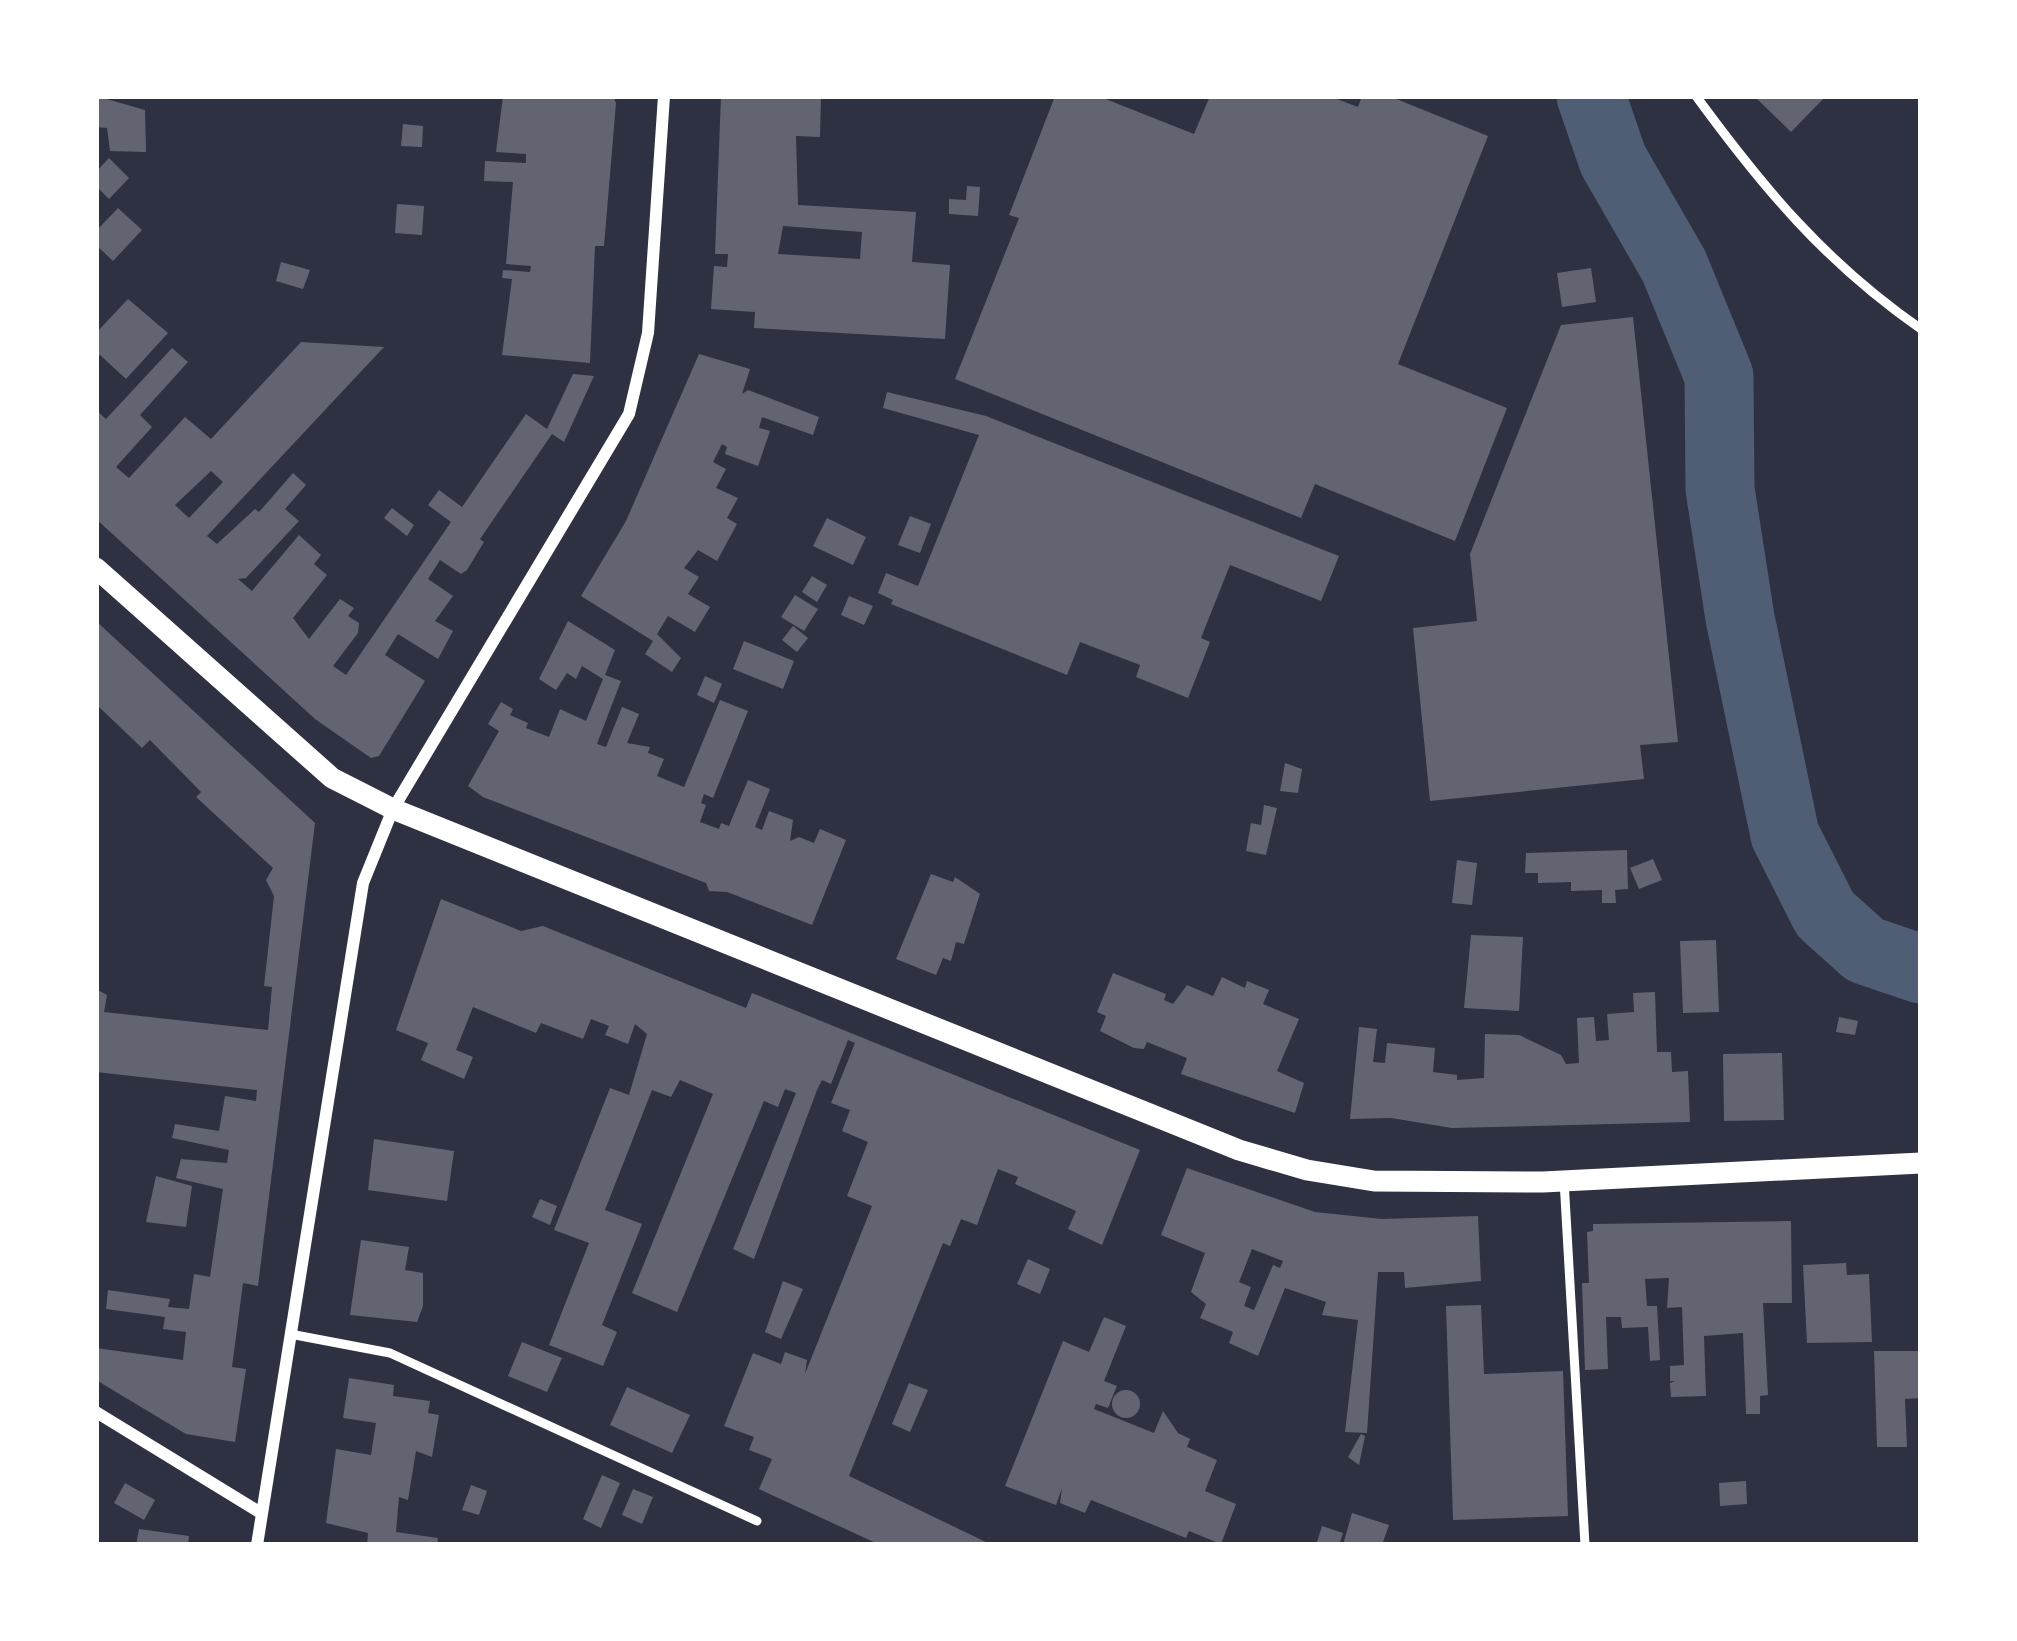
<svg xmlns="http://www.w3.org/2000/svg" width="2017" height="1641" font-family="'Alegreya Sans',sans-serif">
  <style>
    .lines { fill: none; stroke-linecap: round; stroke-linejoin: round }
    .river { stroke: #4f5d75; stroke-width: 69 }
    .building { fill: #626471; fill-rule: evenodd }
    .service { stroke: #fff; stroke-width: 9 }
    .minor { stroke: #fff; stroke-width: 12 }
    .tertiary { stroke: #fff; stroke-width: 21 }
  </style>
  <rect width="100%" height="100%" fill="#2d3142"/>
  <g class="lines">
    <path class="river" d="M 1591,96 L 1613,160 L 1674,266 L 1719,376 L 1720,489 L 1740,618 L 1785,835 L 1825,914 L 1865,950 L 1921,969"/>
  </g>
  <path class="building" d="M 96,96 L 145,110 L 146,152 L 110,151 L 107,128 L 96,127 Z
    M 503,96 L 613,96 L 616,103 L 604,246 L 595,246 L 590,363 L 502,355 L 512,279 L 502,278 L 503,270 L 530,272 L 531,266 L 506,264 L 513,182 L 484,181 L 485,161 L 526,163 L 526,154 L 496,152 Z
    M 721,96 L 821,98 L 820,137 L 796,136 L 798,205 L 916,212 L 912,262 L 950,265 L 945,339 L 754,328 L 755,312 L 711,309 L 714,266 L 727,267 L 728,254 L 715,254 ZM 783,226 L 862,232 L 860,259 L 778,254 Z
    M 1055,96 L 1098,96 L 1194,134 L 1210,96 L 1329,96 L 1358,107 L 1362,96 L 1389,96 L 1488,136 L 1398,364 L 1507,408 L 1455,541 L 1315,484 L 1301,518 L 955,379 L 1019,218 L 1009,215 Z
    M 1754,96 L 1826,96 L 1791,132 Z
    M 403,124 L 423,126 L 422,147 L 401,146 Z
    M 109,158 L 129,178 L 109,199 L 96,186 L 96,172 Z
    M 967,186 L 980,187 L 978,216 L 949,214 L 949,199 L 966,200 Z
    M 397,204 L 424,206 L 422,235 L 395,233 Z
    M 118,208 L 142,230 L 113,261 L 96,245 L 96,231 Z
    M 281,262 L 310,270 L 303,289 L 276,281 Z
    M 1591,268 L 1596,302 L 1562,307 L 1557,273 Z
    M 128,299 L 168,333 L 126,379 L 100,355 L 96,359 L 96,333 Z
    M 1633,317 L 1678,742 L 1640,745 L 1644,779 L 1430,801 L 1413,628 L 1477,621 L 1470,554 L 1561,325 Z
    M 301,342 L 384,347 L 207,536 L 217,544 L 255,509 L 259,512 L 293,473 L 306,485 L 285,509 L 299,521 L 246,578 L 238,579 L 252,591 L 299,535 L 321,555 L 314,564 L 327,575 L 293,618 L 309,639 L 340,599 L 354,608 L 348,616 L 359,623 L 358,633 L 333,666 L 346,675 L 451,522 L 428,505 L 439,490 L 462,507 L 526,414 L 547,429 L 573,374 L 594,376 L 564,442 L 552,434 L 480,539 L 484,542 L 467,570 L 461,574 L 440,560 L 428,579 L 453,596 L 435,621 L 453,631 L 438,659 L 398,634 L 385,655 L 425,681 L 379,756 L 371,758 L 315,719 L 96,519 L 96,410 L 106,419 L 172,348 L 188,362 L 140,415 L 152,427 L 116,467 L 129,478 L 185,417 L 211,439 ZM 211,471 L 223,482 L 189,518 L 175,505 Z
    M 699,354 L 750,369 L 742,394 L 748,390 L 819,417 L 813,435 L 762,417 L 759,428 L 770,431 L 758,466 L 725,454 L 727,447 L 722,444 L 713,462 L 726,469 L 716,488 L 738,498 L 727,518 L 737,524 L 717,561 L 698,550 L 684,568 L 699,577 L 688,594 L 710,607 L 695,632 L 668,616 L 657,634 L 681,658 L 672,672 L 645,654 L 653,641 L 581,596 L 626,521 Z
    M 887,392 L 986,416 L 1339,556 L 1321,601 L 1230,565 L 1201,638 L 1210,642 L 1188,698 L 1136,677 L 1140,665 L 1080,642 L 1067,675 L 891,604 L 893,600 L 878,593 L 886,573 L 918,586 L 979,435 L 883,408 Z
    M 392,508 L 414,525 L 407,536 L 384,518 Z
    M 910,516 L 931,524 L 920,553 L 898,545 Z
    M 827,518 L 866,537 L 853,565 L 813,546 Z
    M 812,576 L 827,585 L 817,602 L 802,592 Z
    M 795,595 L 818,609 L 804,631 L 781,617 Z
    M 849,596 L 873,606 L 864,625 L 841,615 Z
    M 96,621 L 315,823 L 258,1286 L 243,1283 L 232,1367 L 246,1369 L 235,1442 L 186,1434 L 96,1380 L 96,1348 L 183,1360 L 186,1332 L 163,1329 L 165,1317 L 106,1309 L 108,1290 L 170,1299 L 168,1307 L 189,1309 L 194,1274 L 210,1277 L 223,1189 L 176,1178 L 181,1159 L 227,1163 L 229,1150 L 172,1138 L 175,1124 L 219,1131 L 225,1096 L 256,1101 L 257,1090 L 96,1072 L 96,989 L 107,995 L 104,1012 L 268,1030 L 272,987 L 264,986 L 274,896 L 266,880 L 273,868 L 196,797 L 201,792 L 150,740 L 142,748 L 99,707 L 96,712 Z
    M 568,621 L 615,650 L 605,675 L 621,681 L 597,744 L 606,747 L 622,707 L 639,714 L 627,743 L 650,747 L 648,753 L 664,759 L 657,776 L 684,787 L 720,700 L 748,711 L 713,798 L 704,794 L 701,803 L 706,805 L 700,822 L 719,829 L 721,823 L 729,826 L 748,780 L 770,789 L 755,827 L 762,830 L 769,811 L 793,820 L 790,841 L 799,837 L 814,843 L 820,829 L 846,840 L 812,925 L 727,892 L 709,891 L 706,883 L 483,797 L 468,786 L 499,731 L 488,724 L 501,702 L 513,709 L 510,715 L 528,723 L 526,728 L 549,737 L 560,709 L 586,721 L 603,679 L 582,666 L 576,679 L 567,673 L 556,690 L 539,679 Z
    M 793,626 L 808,638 L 797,652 L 782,640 Z
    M 744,641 L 794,661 L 783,689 L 733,669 Z
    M 705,676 L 722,684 L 714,703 L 697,695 Z
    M 1285,763 L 1302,769 L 1298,793 L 1280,791 Z
    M 1264,805 L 1277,808 L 1266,855 L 1246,851 L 1251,823 L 1261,825 Z
    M 1627,850 L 1628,889 L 1615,890 L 1616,903 L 1602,903 L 1602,890 L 1571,891 L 1571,882 L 1538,883 L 1538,873 L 1525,873 L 1526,853 Z
    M 1653,859 L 1662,880 L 1639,889 L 1630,868 Z
    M 1457,860 L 1477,863 L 1472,905 L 1452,903 Z
    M 931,874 L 953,882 L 955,877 L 980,894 L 964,944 L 956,942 L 951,961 L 943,958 L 936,975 L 896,959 Z
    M 441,899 L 521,931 L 543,926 L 746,1008 L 752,993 L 1140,1150 L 1102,1245 L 1068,1229 L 1076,1211 L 1015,1184 L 1018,1177 L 998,1169 L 977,1225 L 961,1219 L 950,1246 L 943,1243 L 849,1476 L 992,1545 L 880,1545 L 759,1489 L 772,1459 L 749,1450 L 754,1437 L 724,1426 L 753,1353 L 781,1364 L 785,1352 L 807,1360 L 805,1374 L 872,1206 L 847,1196 L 868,1142 L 842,1131 L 850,1110 L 831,1103 L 855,1043 L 848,1040 L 831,1084 L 822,1080 L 817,1090 L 754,1259 L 733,1249 L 796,1093 L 785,1089 L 778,1107 L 764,1101 L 677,1312 L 632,1293 L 713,1094 L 680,1080 L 671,1097 L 652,1090 L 605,1210 L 642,1224 L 602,1325 L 617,1332 L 603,1366 L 549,1345 L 589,1243 L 554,1230 L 610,1088 L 629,1095 L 647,1034 L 635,1024 L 628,1044 L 605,1035 L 609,1026 L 591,1019 L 583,1039 L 541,1023 L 536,1033 L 473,1007 L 456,1050 L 473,1057 L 464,1079 L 421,1060 L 428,1043 L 396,1030 Z
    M 1471,935 L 1523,937 L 1519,1011 L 1464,1008 Z
    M 1716,940 L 1719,1012 L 1683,1013 L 1680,941 Z
    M 1113,973 L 1166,994 L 1164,1000 L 1173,1004 L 1187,985 L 1213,996 L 1222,977 L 1245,988 L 1247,981 L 1269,990 L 1263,1004 L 1299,1019 L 1277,1071 L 1304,1083 L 1295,1113 L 1181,1074 L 1187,1058 L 1147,1042 L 1144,1049 L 1134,1048 L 1100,1031 L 1106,1016 L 1097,1012 Z
    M 1655,992 L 1657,1052 L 1671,1052 L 1672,1072 L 1688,1071 L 1690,1122 L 1452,1128 L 1391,1118 L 1350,1119 L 1359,1027 L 1377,1029 L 1373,1062 L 1385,1063 L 1387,1043 L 1435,1048 L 1433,1072 L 1457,1075 L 1457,1080 L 1484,1078 L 1485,1034 L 1519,1035 L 1561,1055 L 1566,1064 L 1579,1063 L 1577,1018 L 1594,1017 L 1596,1041 L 1609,1040 L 1607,1014 L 1634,1012 L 1633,993 Z
    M 1839,1017 L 1858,1021 L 1855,1035 L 1836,1032 Z
    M 1782,1053 L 1784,1120 L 1724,1121 L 1723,1054 Z
    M 374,1139 L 454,1151 L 447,1201 L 368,1190 Z
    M 1187,1168 L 1315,1212 L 1382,1219 L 1478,1216 L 1481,1281 L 1405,1288 L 1404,1272 L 1378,1272 L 1367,1433 L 1345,1432 L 1358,1320 L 1322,1315 L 1326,1302 L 1285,1288 L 1258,1356 L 1229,1343 L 1233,1332 L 1200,1318 L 1206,1304 L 1191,1292 L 1205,1253 L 1161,1235 ZM 1252,1249 L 1283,1261 L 1280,1268 L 1273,1265 L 1254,1310 L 1244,1306 L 1251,1287 L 1239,1282 Z
    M 156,1176 L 192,1186 L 186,1227 L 146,1222 Z
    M 540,1199 L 557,1206 L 550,1225 L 532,1217 Z
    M 1791,1221 L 1792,1303 L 1763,1303 L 1768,1395 L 1760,1396 L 1760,1414 L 1746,1414 L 1743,1333 L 1704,1336 L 1706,1396 L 1671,1397 L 1670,1383 L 1675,1381 L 1670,1381 L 1670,1366 L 1684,1365 L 1682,1307 L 1667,1308 L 1669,1278 L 1645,1279 L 1647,1306 L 1657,1306 L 1660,1360 L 1650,1361 L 1648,1327 L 1622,1328 L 1621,1317 L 1606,1317 L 1608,1369 L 1585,1370 L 1582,1283 L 1589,1283 L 1587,1232 L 1593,1231 L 1593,1224 Z
    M 361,1240 L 409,1247 L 405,1270 L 423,1273 L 423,1306 L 417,1322 L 350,1315 Z
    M 1028,1259 L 1050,1269 L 1040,1294 L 1017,1284 Z
    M 1846,1263 L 1847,1275 L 1869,1274 L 1872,1342 L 1807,1343 L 1803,1265 Z
    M 783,1281 L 803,1289 L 781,1339 L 765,1332 Z
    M 1481,1305 L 1484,1374 L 1563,1371 L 1568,1516 L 1453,1520 L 1446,1306 Z
    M 1104,1317 L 1126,1326 L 1104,1381 L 1117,1386 L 1108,1408 L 1096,1404 L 1094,1409 L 1154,1433 L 1163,1411 L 1178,1433 L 1190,1439 L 1187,1447 L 1217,1460 L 1205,1491 L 1236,1504 L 1221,1544 L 1189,1531 L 1186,1538 L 1091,1500 L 1085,1513 L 1060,1503 L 1062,1488 L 1056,1505 L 1005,1486 L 1063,1341 L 1089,1352 Z
    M 522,1342 L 562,1358 L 547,1392 L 508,1376 Z
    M 1874,1351 L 1921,1351 L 1921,1398 L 1905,1399 L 1907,1447 L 1877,1447 Z
    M 349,1378 L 394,1385 L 393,1396 L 430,1401 L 428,1413 L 439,1415 L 432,1457 L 416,1451 L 408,1500 L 399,1497 L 396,1532 L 438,1538 L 437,1545 L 367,1545 L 368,1533 L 326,1523 L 336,1449 L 371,1455 L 376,1423 L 343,1418 Z
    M 909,1383 L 928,1390 L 910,1432 L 892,1424 Z
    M 627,1387 L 690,1415 L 672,1453 L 610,1425 Z
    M1112 1404a14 14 0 1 1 28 0a14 14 0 1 1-28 0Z
    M 1361,1434 L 1365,1436 L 1359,1465 L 1348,1457 Z
    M 602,1475 L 620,1483 L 601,1528 L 583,1519 Z
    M 1746,1481 L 1747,1504 L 1720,1506 L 1719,1483 Z
    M 125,1483 L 155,1500 L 144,1520 L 114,1503 Z
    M 471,1485 L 487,1491 L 479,1515 L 462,1510 Z
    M 633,1489 L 653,1497 L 642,1524 L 622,1515 Z
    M 1352,1513 L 1389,1525 L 1382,1545 L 1343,1545 Z
    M 1322,1526 L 1343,1533 L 1339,1545 L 1316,1545 Z
    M 139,1529 L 189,1536 L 188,1545 L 136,1545 Z"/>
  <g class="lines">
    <path class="service" d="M 1696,96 C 1764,189 1826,263 1921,329
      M 1564,1180 L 1585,1545
      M 290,1334 L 390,1353 L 757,1521"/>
    <path class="minor" d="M 96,1412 L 261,1513
      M 257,1545 L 363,883 L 393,809 L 629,414 L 648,333 L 664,96"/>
    <path class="tertiary" d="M 96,568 L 332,778 L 393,809 L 1239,1150 L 1307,1170 L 1374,1181 L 1543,1182 L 1921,1163"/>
  </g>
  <rect width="2017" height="1641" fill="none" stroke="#ffffff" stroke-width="198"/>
</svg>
